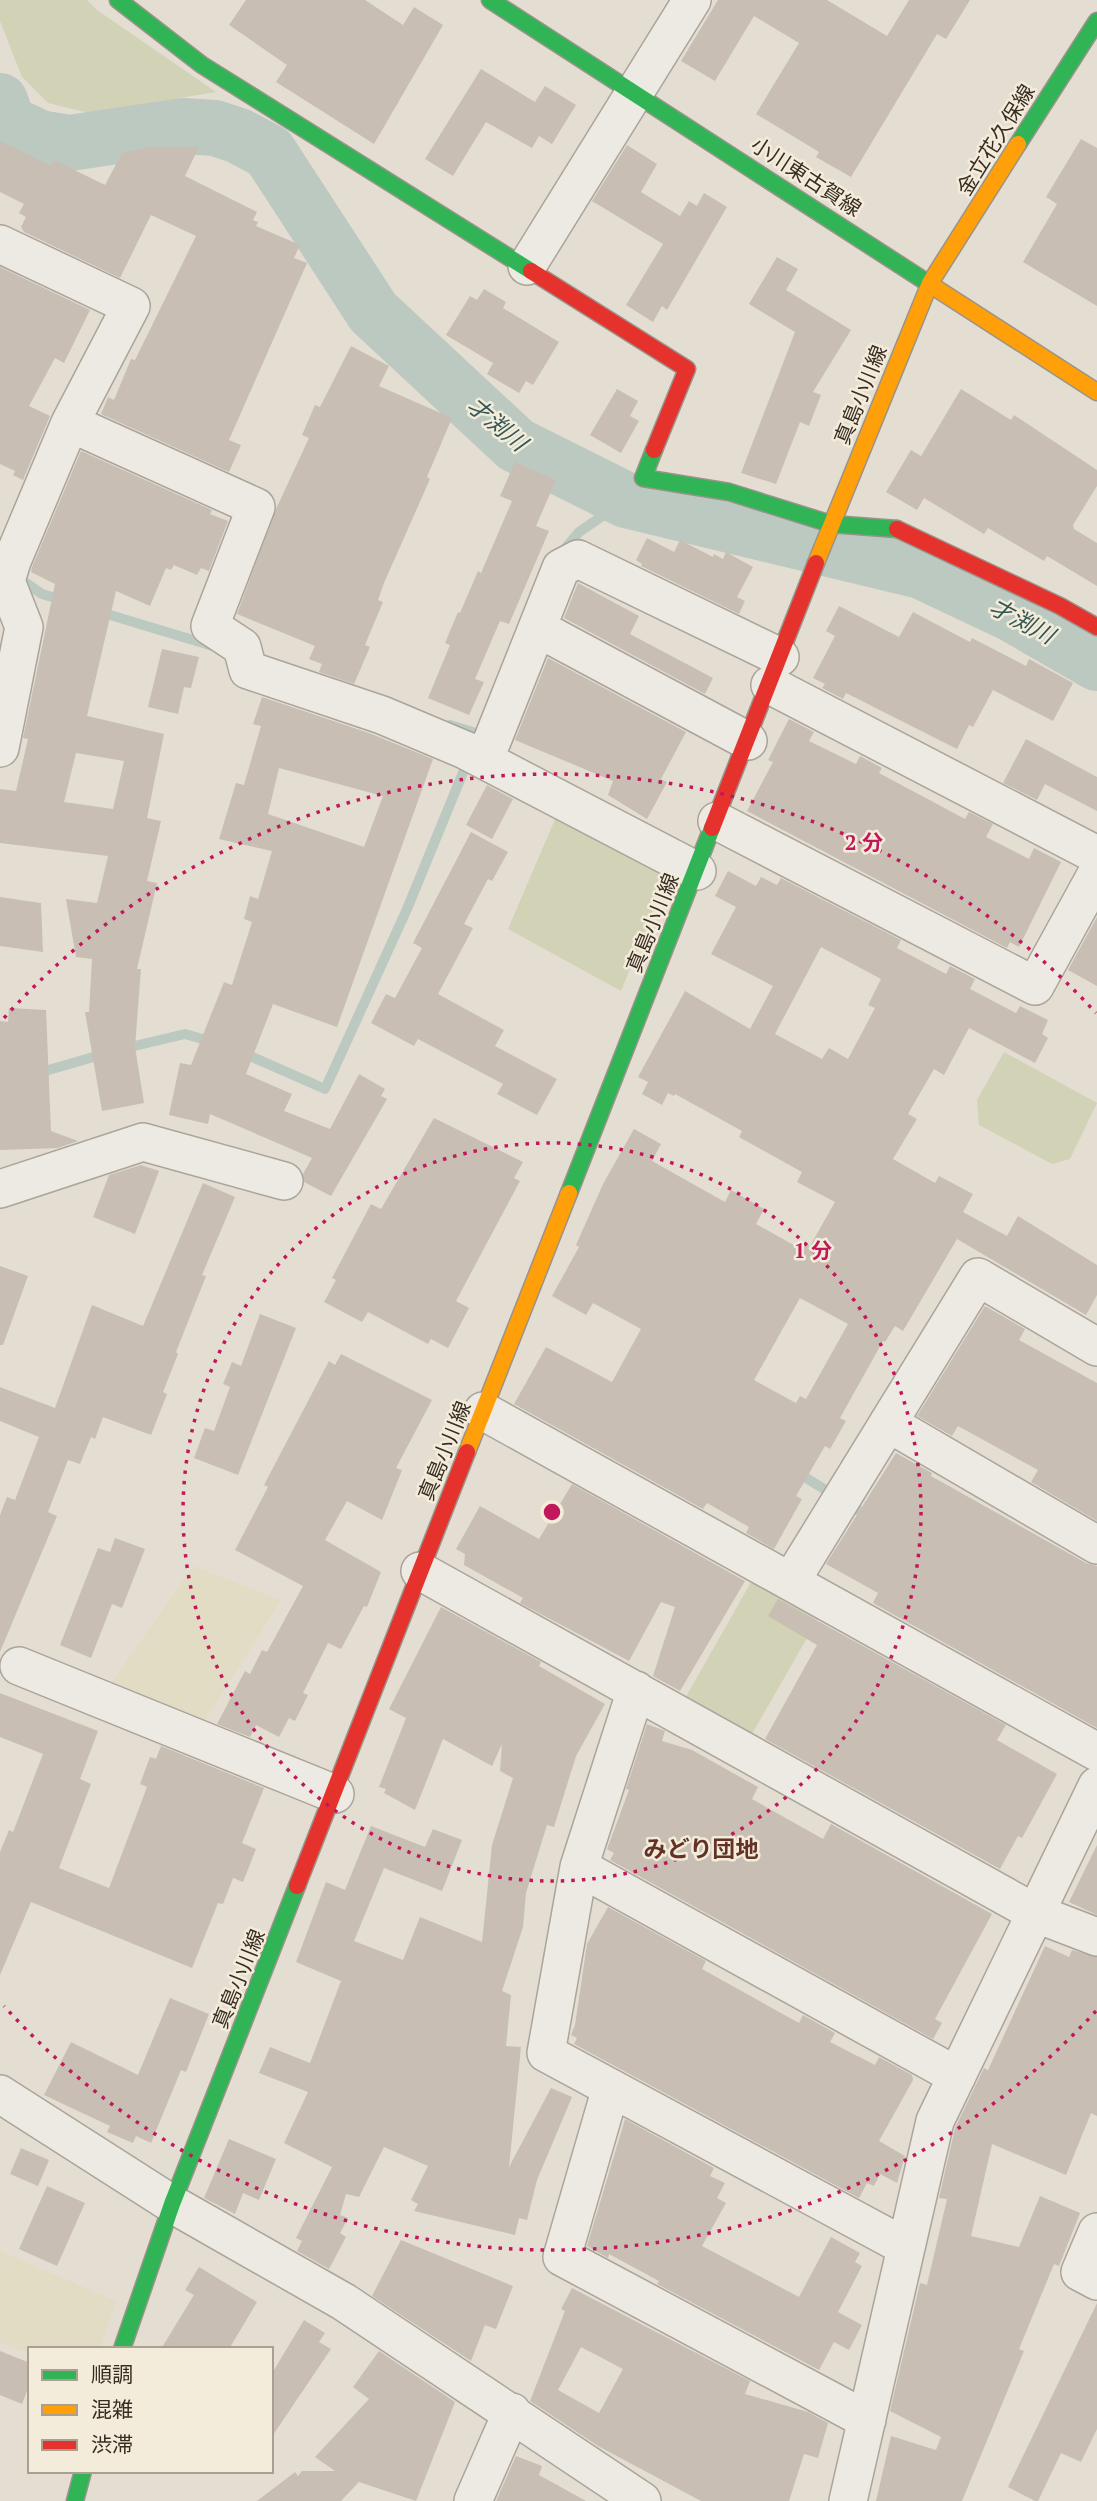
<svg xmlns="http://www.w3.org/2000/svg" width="1097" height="2501" font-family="'PT Serif','Noto Sans JP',serif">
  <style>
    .farmland { fill: #e2dcc4 }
    .green { fill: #d2d2b6 }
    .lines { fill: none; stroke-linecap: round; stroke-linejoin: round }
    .stream { stroke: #bcc9c1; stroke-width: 10 }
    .river { stroke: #bcc9c1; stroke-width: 56 }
    .building { fill: #c8beb3; fill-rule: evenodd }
    .street-casing { stroke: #aaa49a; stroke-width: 40 }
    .fast-casing { stroke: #9a938a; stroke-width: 19 }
    .slow-casing { stroke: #9a938a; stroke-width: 19 }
    .jam-casing { stroke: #9a938a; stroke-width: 19 }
    .street { stroke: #eceae3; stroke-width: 37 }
    .fast { stroke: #30b455; stroke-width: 16 }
    .slow { stroke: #ff9f0a; stroke-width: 16 }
    .jam { stroke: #e5322d; stroke-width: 16 }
    .ring { fill: none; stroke: #c2185b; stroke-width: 3.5; stroke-dasharray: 3.5 7 }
    .labels { text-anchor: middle; stroke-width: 5; stroke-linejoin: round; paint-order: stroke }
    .street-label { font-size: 21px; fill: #392d23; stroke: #f3ecda }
    .water-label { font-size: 23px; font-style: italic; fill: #335755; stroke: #f3ecda }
    .neighbourhood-label { font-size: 23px; font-weight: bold; fill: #623226; stroke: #f3ecda }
    .centre { fill: #c2185b; stroke: #f3ecda; stroke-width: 3.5 }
    .ring-label { font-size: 21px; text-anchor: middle; font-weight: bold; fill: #c2185b; stroke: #f3ecda; stroke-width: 5; stroke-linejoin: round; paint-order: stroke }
  </style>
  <rect width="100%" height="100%" fill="#e4ded2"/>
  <path class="farmland" d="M 193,1566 L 281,1600 L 203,1724 L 110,1685 Z
    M 0,2251 L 116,2301 L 100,2349 L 30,2349 L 30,2354 L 0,2342 Z"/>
  <path class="green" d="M 0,0 L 87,0 L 97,10 L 216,92 L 89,113 L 48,103 L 22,77 L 0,21 Z
    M 559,810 L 671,868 L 621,991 L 508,929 Z
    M 1004,1052 L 1097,1103 L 1070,1159 L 1052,1164 L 979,1125 L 977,1100 Z
    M 755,1575 L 822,1612 L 749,1739 L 683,1702 Z"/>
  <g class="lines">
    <path class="stream" d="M 563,551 L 579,532 L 626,500
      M 17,577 L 42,594 L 62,600
      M 100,612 L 213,646
      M 450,725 L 479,734
      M 122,1049 L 185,1034 L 213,1042
      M 243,1053 L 325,1089 L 407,909 L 469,758
      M 38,1073 L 104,1054
      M 795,1471 L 869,1517"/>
    <path class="river" d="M 0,101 L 8,123 L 40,138 L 70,143 L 183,126 L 215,128 L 239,136 L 269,152 L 373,312 L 516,445 L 626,500 L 921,571 L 1012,614 L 1097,663"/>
  </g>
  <path class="building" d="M 246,0 L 365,0 L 403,25 L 414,7 L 443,25 L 374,144 L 276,82 L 287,65 L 229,25 Z
    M 718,0 L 827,0 L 887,36 L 909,0 L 970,0 L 946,39 L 937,34 L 851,177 L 816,157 L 819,152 L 756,114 L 799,43 L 754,16 L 715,81 L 681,61 Z
    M 481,69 L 535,102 L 545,86 L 576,105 L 552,144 L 539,136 L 532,148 L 486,122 L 453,176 L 425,159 Z
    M 1081,139 L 1097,148 L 1097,306 L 1023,262 L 1057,204 L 1046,197 Z
    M 0,141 L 51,166 L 54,160 L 105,185 L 122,153 L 149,147 L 199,147 L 185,176 L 257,212 L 253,220 L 258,222 L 256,226 L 300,245 L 294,258 L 307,263 L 229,440 L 241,445 L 229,472 L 101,414 L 108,397 L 114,400 L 131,359 L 135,360 L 196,236 L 151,215 L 120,278 L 24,232 L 21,227 L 26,217 L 19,213 L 24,204 L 0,192 Z
    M 627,145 L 657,164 L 641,192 L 680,216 L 689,201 L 697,206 L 704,193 L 727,207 L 667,310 L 662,306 L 653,322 L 626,305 L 663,244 L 592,201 Z
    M 777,257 L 798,269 L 786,290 L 851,330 L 813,392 L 821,395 L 809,426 L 800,422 L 776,484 L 741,473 L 795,332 L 749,304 Z
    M 0,267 L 90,310 L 64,363 L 55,358 L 29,406 L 50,416 L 23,480 L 13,475 L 15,471 L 0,464 Z
    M 484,289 L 506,302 L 503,308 L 559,342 L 533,385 L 526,381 L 519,393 L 487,374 L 493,363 L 446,335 L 470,296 L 477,300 Z
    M 351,346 L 389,366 L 379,386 L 452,418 L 427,477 L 430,479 L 384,583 L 378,600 L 383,602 L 365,645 L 370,647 L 354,684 L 319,672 L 322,664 L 309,659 L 315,646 L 237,614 L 276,509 L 309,438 L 302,435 L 315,405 L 320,407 Z
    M 617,389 L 638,401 L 630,416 L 639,421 L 621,453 L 590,435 Z
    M 961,389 L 1011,420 L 1014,415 L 1097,470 L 1097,486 L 1073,525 L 1074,529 L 1097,543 L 1097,586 L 1047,556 L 1044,561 L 988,528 L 984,534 L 924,498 L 917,510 L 886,492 L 911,450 L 921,456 Z
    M 81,451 L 212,510 L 210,514 L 228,521 L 209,571 L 201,568 L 197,575 L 174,565 L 171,570 L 166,568 L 150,606 L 116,591 L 87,716 L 164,734 L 147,818 L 161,821 L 147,881 L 157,883 L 137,969 L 141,969 L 135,1047 L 144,1103 L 102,1111 L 85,1012 L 89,1012 L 92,959 L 76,957 L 66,899 L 97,903 L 108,856 L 0,843 L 0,789 L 16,791 L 28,739 L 23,738 L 55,584 L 31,572 L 32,567 ZM 76,753 L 124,761 L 113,809 L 64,802 Z
    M 515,462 L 556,480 L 536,526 L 549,531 L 509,624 L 500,621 L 475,679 L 484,682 L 469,715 L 428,698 L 450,645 L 445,643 L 458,612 L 460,613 L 478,571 L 481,573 L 512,501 L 500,496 Z
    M 647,538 L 674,552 L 680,540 L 713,557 L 714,554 L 723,559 L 726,552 L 753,567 L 737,597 L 745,601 L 739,614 L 641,566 L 642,564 L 636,560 Z
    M 578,583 L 639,616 L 630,634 L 713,678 L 705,694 L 564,618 Z
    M 839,606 L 899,637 L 913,612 L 970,642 L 972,638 L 1026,666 L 1029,659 L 1073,683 L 1053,721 L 993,690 L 973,727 L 969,725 L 957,749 L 846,693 L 843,699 L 822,688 L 825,684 L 813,678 L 835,636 L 826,631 Z
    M 162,649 L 199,657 L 191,688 L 184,687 L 178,714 L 148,707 Z
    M 548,658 L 686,732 L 661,779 L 667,782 L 647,819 L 608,795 L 613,781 L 515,740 Z
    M 262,697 L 369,733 L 433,759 L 337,1027 L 273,1004 L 246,1074 L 292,1094 L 284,1111 L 330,1129 L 359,1074 L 385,1089 L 381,1096 L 387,1099 L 331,1196 L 304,1182 L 303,1174 L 312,1158 L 210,1114 L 208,1124 L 169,1115 L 180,1063 L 191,1065 L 224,982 L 232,985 L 252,922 L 244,919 L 250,896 L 258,899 L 272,851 L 219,839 L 236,783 L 244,785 L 261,726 L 253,724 ZM 279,768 L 383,796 L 364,847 L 268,814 Z
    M 789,719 L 814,732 L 809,741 L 856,764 L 860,756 L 882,768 L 879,773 L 965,819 L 969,812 L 993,824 L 986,837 L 1029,859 L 1034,848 L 1061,862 L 1019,947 L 1010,942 L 1007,948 L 747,811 L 773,762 L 768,760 Z
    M 1026,739 L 1097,777 L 1097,811 L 1045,784 L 1037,800 L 1003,783 Z
    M 487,785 L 513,799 L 492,839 L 466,825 Z
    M 471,832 L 508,852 L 492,881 L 488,879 L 464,924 L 473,928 L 438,994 L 504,1030 L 495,1046 L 557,1079 L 537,1115 L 497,1094 L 503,1084 L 418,1039 L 414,1046 L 371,1023 L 386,994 L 395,998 L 422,948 L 413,943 Z
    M 728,871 L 756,886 L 761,877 L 777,885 L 781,878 L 901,940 L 897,948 L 946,974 L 950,966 L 975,979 L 970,989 L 1016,1013 L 1020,1006 L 1048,1020 L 1042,1034 L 1048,1038 L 1035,1063 L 969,1028 L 944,1075 L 934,1069 L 908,1114 L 917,1119 L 893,1159 L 935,1183 L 939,1176 L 973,1194 L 963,1212 L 1007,1236 L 1018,1216 L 1097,1265 L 1097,1295 L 1086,1315 L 957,1239 L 903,1331 L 895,1326 L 885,1342 L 883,1341 L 840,1418 L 846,1421 L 830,1449 L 825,1446 L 796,1496 L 802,1499 L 774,1549 L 746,1533 L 749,1527 L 707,1503 L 703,1509 L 514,1404 L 546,1347 L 612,1382 L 641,1329 L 593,1303 L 586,1315 L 552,1296 L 579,1247 L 576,1245 L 603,1184 L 634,1129 L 661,1144 L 652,1161 L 725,1202 L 731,1190 L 764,1209 L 756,1224 L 799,1248 L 803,1242 L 810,1246 L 835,1202 L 797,1182 L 802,1172 L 739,1137 L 742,1131 L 675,1094 L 674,1096 L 668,1093 L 662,1105 L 642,1094 L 648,1082 L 638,1077 L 685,991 L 750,1029 L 773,986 L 711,954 L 736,907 L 715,896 ZM 821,947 L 881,979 L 868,1005 L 875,1008 L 848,1059 L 829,1048 L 822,1059 L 775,1034 ZM 800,1298 L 848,1324 L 806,1399 L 800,1396 L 796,1403 L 754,1380 Z
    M 0,897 L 41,903 L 43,952 L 0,946 Z
    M 1097,917 L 1097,986 L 1068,970 Z
    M 9,1008 L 46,1010 L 51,1131 L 78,1141 L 58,1148 L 0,1150 L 0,1021 L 8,1022 Z
    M 434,1118 L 523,1162 L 514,1178 L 520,1181 L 456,1301 L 469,1308 L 448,1348 L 431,1339 L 428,1344 L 368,1312 L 362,1322 L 324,1302 L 336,1280 L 332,1278 L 371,1204 L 381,1209 Z
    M 141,1165 L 159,1171 L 135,1234 L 93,1217 L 109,1175 Z
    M 203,1183 L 235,1197 L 202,1275 L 206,1276 L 176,1352 L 178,1354 L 163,1392 L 167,1394 L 151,1435 L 103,1417 L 95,1439 L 91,1437 L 80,1464 L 68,1460 L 48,1512 L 57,1516 L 0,1652 L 0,1515 L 7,1497 L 15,1500 L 39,1437 L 0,1421 L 0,1387 L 55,1408 L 92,1305 L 143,1326 Z
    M 0,1266 L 28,1276 L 3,1345 L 0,1345 Z
    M 985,1306 L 1025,1329 L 1019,1340 L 1097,1383 L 1097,1521 L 1031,1482 L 1038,1470 L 958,1426 L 952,1436 L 917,1416 Z
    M 260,1314 L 296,1328 L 238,1475 L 194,1458 L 205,1428 L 214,1431 L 230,1387 L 223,1384 L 232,1362 L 241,1366 Z
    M 341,1354 L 432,1400 L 396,1468 L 402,1470 L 382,1520 L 347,1501 L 325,1540 L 381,1572 L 367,1607 L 364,1606 L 341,1649 L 328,1643 L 303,1693 L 308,1695 L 295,1721 L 289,1718 L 279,1737 L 256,1725 L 250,1737 L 217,1724 L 245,1671 L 250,1674 L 262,1650 L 267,1652 L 303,1586 L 235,1550 L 268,1487 L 264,1485 L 329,1361 L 335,1365 Z
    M 896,1453 L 932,1473 L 931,1476 L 1086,1563 L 1097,1566 L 1097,1728 L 873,1603 L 878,1593 L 826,1564 Z
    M 572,1484 L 745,1581 L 680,1691 L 653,1676 L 675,1607 L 661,1602 L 629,1661 L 520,1603 L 523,1598 L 464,1565 L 465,1554 L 456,1549 L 480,1506 L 539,1539 Z
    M 115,1538 L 145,1549 L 122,1608 L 112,1604 L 91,1658 L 60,1645 L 98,1548 L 110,1552 Z
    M 778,1599 L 1006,1725 L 997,1740 L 1057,1774 L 1022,1838 L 1018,1836 L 1000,1869 L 765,1739 L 817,1645 L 768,1616 Z
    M 441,1607 L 541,1662 L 539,1666 L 605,1704 L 576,1756 L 554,1827 L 547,1825 L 526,1893 L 523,1927 L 502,1991 L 511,1995 L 506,2046 L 521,2047 L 509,2167 L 551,2088 L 572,2097 L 537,2180 L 527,2220 L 519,2218 L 515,2235 L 414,2211 L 418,2204 L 411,2200 L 428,2166 L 384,2147 L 359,2197 L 346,2194 L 340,2215 L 348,2218 L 340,2233 L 346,2237 L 329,2269 L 297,2251 L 302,2241 L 296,2238 L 332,2167 L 284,2143 L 308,2092 L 259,2073 L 270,2047 L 310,2063 L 341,1981 L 296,1962 L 326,1882 L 345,1890 L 371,1826 L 425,1847 L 433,1829 L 462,1840 L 442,1891 L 384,1868 L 354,1941 L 403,1960 L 420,1917 L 482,1942 L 492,1845 L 513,1778 L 500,1771 L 502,1744 L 492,1766 L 443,1739 L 415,1810 L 384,1793 L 386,1789 L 379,1787 L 406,1718 L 389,1709 Z
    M 0,1693 L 98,1731 L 80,1779 L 91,1784 L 59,1868 L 109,1888 L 147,1787 L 140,1784 L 150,1757 L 156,1759 L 161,1746 L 264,1788 L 242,1843 L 256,1849 L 243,1882 L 233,1878 L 223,1904 L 218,1903 L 192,1968 L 31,1902 L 0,1975 L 0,1852 L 9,1830 L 13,1832 L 43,1754 L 0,1737 Z
    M 647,1724 L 665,1731 L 662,1741 L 692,1750 L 758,1787 L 752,1799 L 823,1839 L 831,1824 L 992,1914 L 935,2019 L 942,2023 L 933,2039 L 610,1860 L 614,1853 L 607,1849 L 629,1790 L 626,1789 Z
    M 1097,1845 L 1097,1915 L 1069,1902 Z
    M 608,1907 L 706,1961 L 702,1969 L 799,2023 L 803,2015 L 835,2033 L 830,2042 L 875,2065 L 879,2057 L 912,2075 L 913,2080 L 879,2141 L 905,2156 L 897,2183 L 880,2174 L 874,2186 L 867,2183 L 859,2198 L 574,2044 L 577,2038 L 571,2035 L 575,2025 L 587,1944 Z
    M 1045,1946 L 1069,1957 L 1072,1950 L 1097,1957 L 1097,2116 L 1091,2113 L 1066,2175 L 992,2144 L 971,2236 L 1019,2247 L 1040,2196 L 1080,2213 L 1059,2266 L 1054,2264 L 1019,2349 L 1024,2351 L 962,2501 L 876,2501 L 891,2436 L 936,2450 L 941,2437 L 890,2411 L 920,2283 L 927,2285 L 947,2199 L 939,2198 L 955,2128 L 984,2068 L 988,2070 Z
    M 170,1998 L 209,2014 L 186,2072 L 181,2070 L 151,2143 L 136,2136 L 133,2143 L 107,2132 L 110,2126 L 44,2095 L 71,2042 L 138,2075 Z
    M 625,2119 L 714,2168 L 710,2176 L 725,2183 L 717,2198 L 726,2203 L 702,2246 L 799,2297 L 831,2237 L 860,2253 L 855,2262 L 862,2266 L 838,2312 L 862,2325 L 849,2350 L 834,2342 L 819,2370 L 657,2284 L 659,2281 L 609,2254 L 608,2258 L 587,2246 Z
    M 229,2139 L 276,2159 L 259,2200 L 243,2193 L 235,2214 L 204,2198 Z
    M 21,2148 L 49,2160 L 38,2186 L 10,2174 Z
    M 47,2186 L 85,2203 L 57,2266 L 19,2249 Z
    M 401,2240 L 513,2286 L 496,2329 L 485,2325 L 471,2361 L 372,2296 Z
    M 199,2267 L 257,2302 L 229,2349 L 161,2349 L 194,2295 L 185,2290 Z
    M 572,2288 L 750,2381 L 745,2394 L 808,2412 L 828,2423 L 818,2458 L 804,2454 L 789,2501 L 701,2501 L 598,2446 L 530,2401 L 565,2311 L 561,2309 ZM 581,2347 L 623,2369 L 599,2413 L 558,2390 Z
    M 1097,2303 L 1097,2429 L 1081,2462 L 1061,2453 L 1038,2501 L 1035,2501 L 1008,2487 Z
    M 304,2320 L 325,2333 L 319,2342 L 331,2349 L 271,2438 L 271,2375 Z
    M 0,2351 L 30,2363 L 30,2383 L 22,2404 L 0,2395 Z
    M 379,2351 L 455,2402 L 416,2501 L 359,2482 L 341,2501 L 257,2501 L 295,2472 L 298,2476 L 302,2471 L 335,2471 L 315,2457 L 369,2399 L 353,2387 Z
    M 516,2456 L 542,2466 L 539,2475 L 586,2501 L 496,2501 Z"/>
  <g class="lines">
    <g class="street-casing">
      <path id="street" d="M 0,244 L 131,306 L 70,423 L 12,561 L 6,581 L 24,627 L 0,748
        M 527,266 L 692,0
        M 70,423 L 256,507 L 210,626 L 242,647 L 248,670 L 382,715 L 465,750 L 697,871
        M 537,628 L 748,741
        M 770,685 L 1097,855
        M 481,758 L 492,741 L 561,568 L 578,559 L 780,657
        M 717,821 L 1035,986 L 1097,873
        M 0,1189 L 143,1142 L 284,1181
        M 483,1411 L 1097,1752
        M 888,1423 L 1097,1545
        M 420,1571 L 1037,1914 L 1097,1937
        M 791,1581 L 978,1277 L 1097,1347
        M 19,1666 L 335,1794
        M 636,1690 L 579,1867 L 546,2053 L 906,2247
        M 579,1867 L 957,2076
        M 611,2088 L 562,2257 L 867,2420
        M 0,2094 L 172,2204 L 344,2302 L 642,2501
        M 1097,2232 L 1080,2272 L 1097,2281
        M 473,2501 L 512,2412
        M 848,2501 L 935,2121 L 1097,1786"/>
    </g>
    <g class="fast-casing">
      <path id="fast" d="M 118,0 L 202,65 L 531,271
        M 490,0 L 934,287
        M 1018,144 L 1097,21
        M 654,450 L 643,478 L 729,492 L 831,524 L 897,529
        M 569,1193 L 712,828
        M 122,2349 L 172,2204 L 297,1886
        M 75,2501 L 83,2471"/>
    </g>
    <g class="slow-casing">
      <path id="slow" d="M 934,287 L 1097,392
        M 816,563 L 930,283 L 1018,144
        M 467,1452 L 569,1193"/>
    </g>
    <g class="jam-casing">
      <path id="jam" d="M 531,271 L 687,369 L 654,450
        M 897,529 L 1060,606 L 1097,627
        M 712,828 L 816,563
        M 297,1886 L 467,1452"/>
    </g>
    <use href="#street" class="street"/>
    <use href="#fast" class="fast"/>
    <use href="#slow" class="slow"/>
    <use href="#jam" class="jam"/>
  </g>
  <g class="ring">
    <circle cx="552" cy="1512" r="369"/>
    <path d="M1096 2011A738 738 0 0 1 4 2006M4 1018A738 738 0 0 1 1096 1013"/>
  </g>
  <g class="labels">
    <g class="street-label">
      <text transform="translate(996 140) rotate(-58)" y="7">金立花久保線</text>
      <text transform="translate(806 177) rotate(33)" y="7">小川東古賀線</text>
      <text transform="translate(861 395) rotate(-68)" y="7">真島小川線</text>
      <text transform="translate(653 923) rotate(-68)" y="7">真島小川線</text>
      <text transform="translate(445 1451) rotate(-68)" y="7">真島小川線</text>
      <text transform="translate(239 1979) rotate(-68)" y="7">真島小川線</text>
    </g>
    <g class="water-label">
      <text transform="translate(497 424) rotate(40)" y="8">才渕川</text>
      <text transform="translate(1022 621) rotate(28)" y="8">才渕川</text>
    </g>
    <g class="neighbourhood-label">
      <text x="701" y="1857">みどり団地</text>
    </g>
  </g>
  <circle cx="552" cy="1512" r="10" class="centre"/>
  <g class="ring-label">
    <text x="864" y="850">2 分</text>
    <text x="813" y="1258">1 分</text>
  </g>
  <rect x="28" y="2347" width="245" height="126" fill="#f3ecda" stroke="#a9a091" stroke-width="2"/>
  <rect x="42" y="2370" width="35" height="10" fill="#30b455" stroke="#a9a091" stroke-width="2"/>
  <text x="91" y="2382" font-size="21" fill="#392d23">順調</text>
  <rect x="42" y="2405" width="35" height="10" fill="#ff9f0a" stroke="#a9a091" stroke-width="2"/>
  <text x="91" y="2417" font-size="21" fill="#392d23">混雑</text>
  <rect x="42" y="2440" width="35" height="10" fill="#e5322d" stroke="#a9a091" stroke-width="2"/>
  <text x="91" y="2452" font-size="21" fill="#392d23">渋滞</text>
</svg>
